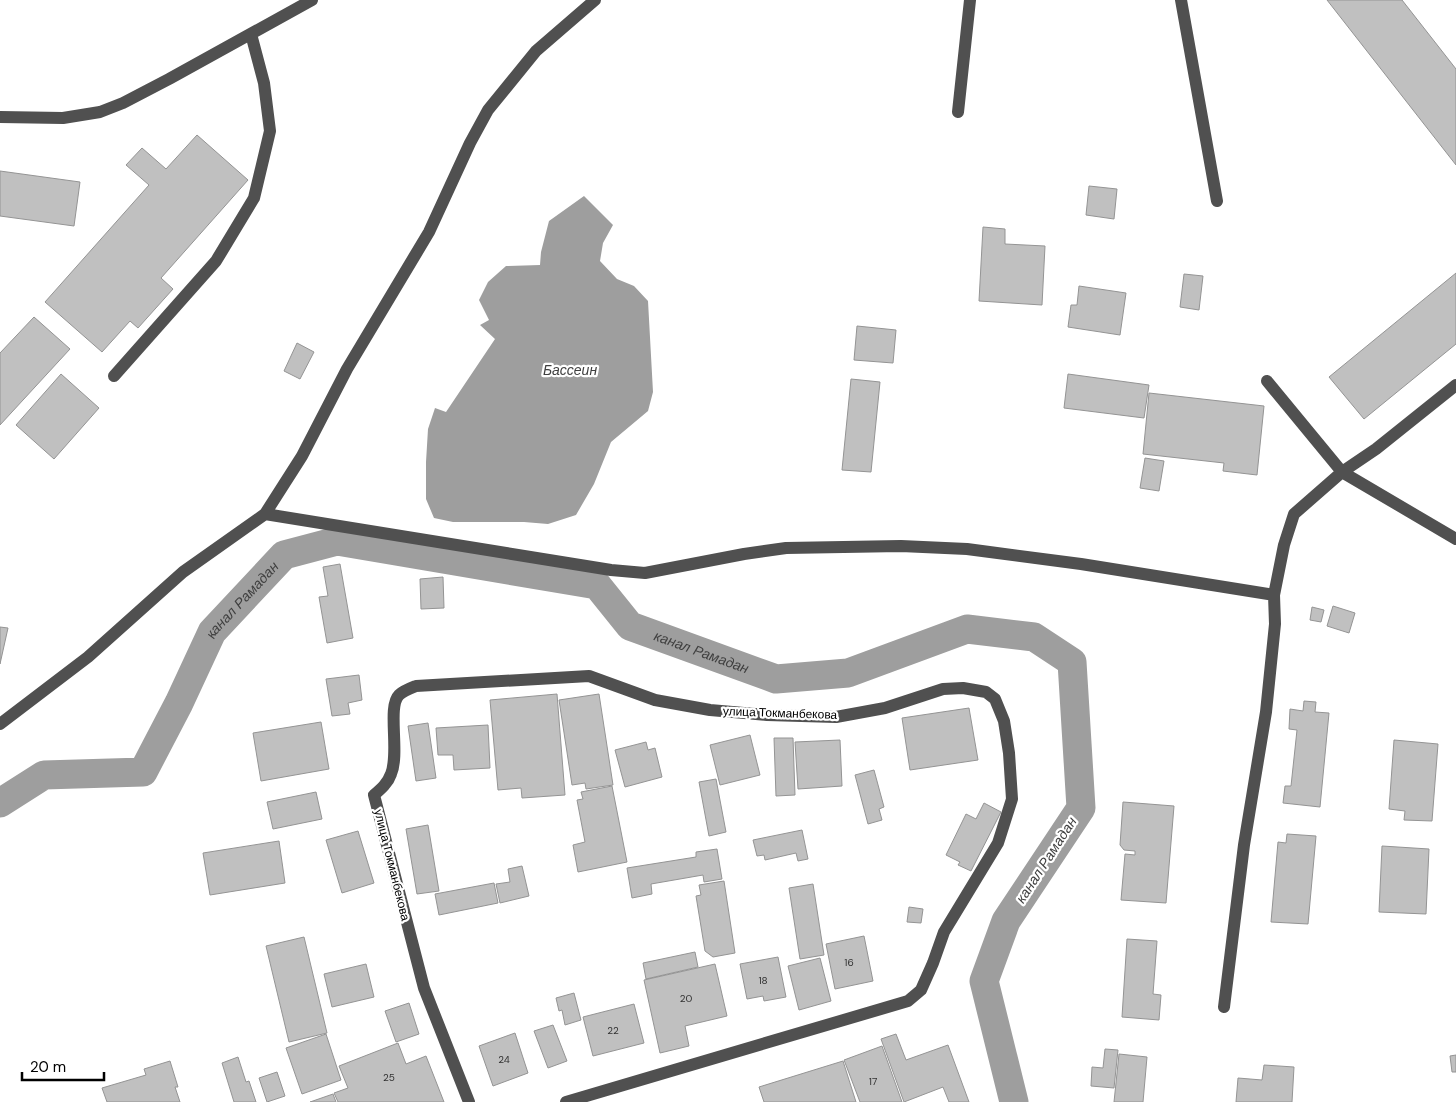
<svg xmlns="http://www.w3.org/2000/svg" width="1456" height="1102" font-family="'DM Sans',sans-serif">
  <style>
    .water { fill: #9e9e9e }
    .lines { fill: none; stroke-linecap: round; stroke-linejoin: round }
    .canal { stroke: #9e9e9e; stroke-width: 29 }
    .building { fill: #c0c0c0; stroke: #949494 }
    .minor { stroke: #505050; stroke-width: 12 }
    .labels { text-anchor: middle; stroke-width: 4.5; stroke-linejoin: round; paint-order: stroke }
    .number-label { font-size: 10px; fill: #303030 }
    .street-label { font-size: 12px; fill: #000; stroke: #fff }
    .water-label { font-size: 14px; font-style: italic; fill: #3f3f3f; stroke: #fff }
  </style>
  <rect width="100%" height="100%" fill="#fff"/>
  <path class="water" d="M 584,196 L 613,225 L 603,243 L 600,261 L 617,279 L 634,286 L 648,301 L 653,392 L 648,411 L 611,442 L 594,484 L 576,515 L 548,524 L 524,522 L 453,522 L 434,518 L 426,499 L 426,462 L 428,429 L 435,408 L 446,412 L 495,339 L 480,325 L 489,320 L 479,300 L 488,282 L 506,266 L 540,265 L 541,252 L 549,221 Z"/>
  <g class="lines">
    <path class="canal" id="s1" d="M 0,803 L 44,775 L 143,772 L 179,703 L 212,632 L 284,555 L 337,541 L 597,585 L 630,626 L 776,679 L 848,673 L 967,629 L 1034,637 L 1072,662 L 1081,808 L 1006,921 L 984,981 L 1014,1102"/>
  </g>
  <path class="building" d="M 1327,0 L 1402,0 L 1456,69 L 1456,165 Z
    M 197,135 L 248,180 L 161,278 L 173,289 L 138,328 L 130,321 L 102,352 L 45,302 L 149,185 L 126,165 L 142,148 L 166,169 Z
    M 0,171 L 80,182 L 74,226 L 0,216 Z
    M 1089,186 L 1117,189 L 1114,219 L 1086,215 Z
    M 983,227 L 1005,229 L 1005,244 L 1045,246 L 1042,305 L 979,301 Z
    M 1456,273 L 1456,344 L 1364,419 L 1329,377 Z
    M 1184,274 L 1203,276 L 1199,310 L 1180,307 Z
    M 1079,286 L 1126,293 L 1120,335 L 1068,327 L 1071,305 L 1077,305 Z
    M 34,317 L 70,349 L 0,425 L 0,353 Z
    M 857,326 L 896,330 L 893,363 L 854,360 Z
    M 297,343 L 314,352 L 300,379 L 284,371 Z
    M 61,374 L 99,408 L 54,459 L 16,425 Z
    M 1068,374 L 1149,385 L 1144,418 L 1064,408 Z
    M 851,379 L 880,382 L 871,472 L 842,470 Z
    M 1149,393 L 1264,406 L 1257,475 L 1223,471 L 1224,463 L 1143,454 Z
    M 1145,458 L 1164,461 L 1159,491 L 1140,488 Z
    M 340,564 L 353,638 L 327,643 L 319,597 L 328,596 L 323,567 Z
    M 443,577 L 444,608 L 421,609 L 420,579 Z
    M 1333,606 L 1355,613 L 1349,633 L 1327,626 Z
    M 1312,607 L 1324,610 L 1321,622 L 1310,620 Z
    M 0,627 L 8,628 L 0,664 Z
    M 359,675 L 362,700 L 348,703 L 350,714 L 332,716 L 326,679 Z
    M 557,694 L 565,795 L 522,798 L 521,788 L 498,790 L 490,700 Z
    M 599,694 L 613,785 L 586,789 L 585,783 L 572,785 L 559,700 Z
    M 1304,701 L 1316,702 L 1315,712 L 1329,713 L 1320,807 L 1283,803 L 1285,786 L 1291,786 L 1297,730 L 1289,729 L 1290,709 L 1303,711 Z
    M 969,708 L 978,760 L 910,770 L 902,718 Z
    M 321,722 L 329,769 L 261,781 L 253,733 Z
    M 428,723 L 436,778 L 416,781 L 408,726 Z
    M 488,725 L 490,768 L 454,770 L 453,755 L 438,755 L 436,728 Z
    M 750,735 L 760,775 L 720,785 L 710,745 Z
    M 774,738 L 793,738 L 795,795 L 776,796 Z
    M 840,740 L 842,786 L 798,789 L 795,742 Z
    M 1394,740 L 1438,744 L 1432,821 L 1404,820 L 1405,811 L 1389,809 Z
    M 646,742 L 648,750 L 655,748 L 662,777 L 625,787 L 615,750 Z
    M 874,770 L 884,807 L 879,809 L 882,820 L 868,824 L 855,775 Z
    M 716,779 L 726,832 L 709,836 L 699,782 Z
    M 612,786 L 627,862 L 578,872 L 573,845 L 585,842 L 577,800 L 583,799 L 581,792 Z
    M 316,792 L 322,819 L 273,829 L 267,802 Z
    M 1123,802 L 1174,806 L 1166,903 L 1121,900 L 1125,854 L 1135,855 L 1135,851 L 1124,850 L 1120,845 Z
    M 984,803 L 1001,812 L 971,871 L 958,865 L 960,862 L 946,855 L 966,814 L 976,819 Z
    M 428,825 L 439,891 L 417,894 L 406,829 Z
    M 802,830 L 808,859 L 798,861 L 796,853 L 765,860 L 764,855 L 757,856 L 753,840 Z
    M 358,831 L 374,883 L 342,893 L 326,840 Z
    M 1287,834 L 1316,836 L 1308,924 L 1271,922 L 1278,842 L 1286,843 Z
    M 279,841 L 285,883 L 210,895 L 203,853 Z
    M 1382,846 L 1429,849 L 1426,914 L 1379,912 Z
    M 717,849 L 722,879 L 704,882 L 703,875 L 651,884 L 652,894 L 632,898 L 627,868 L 696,857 L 696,852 Z
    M 522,866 L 529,896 L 500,903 L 496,884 L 510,882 L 508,869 Z
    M 724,881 L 735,953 L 713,957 L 705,951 L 696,896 L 701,895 L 699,885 Z
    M 494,883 L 498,903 L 439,915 L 435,894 Z
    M 813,884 L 824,955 L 800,959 L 789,888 Z
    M 909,907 L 923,909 L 921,923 L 907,922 Z
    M 864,936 L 873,981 L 835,989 L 826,944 Z
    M 304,937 L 327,1033 L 289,1042 L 266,946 Z
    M 1127,939 L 1157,941 L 1153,994 L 1161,995 L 1159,1020 L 1122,1017 Z
    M 695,952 L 698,967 L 646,979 L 643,963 Z
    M 778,957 L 786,997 L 764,1001 L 763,996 L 747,999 L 740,964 Z
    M 820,958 L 831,1001 L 799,1010 L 788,966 Z
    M 366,964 L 374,997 L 332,1007 L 324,974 Z
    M 715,964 L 727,1016 L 685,1026 L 689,1046 L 660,1053 L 644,980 Z
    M 574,993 L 581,1020 L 565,1025 L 562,1010 L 559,1011 L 556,998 Z
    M 409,1003 L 419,1034 L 396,1042 L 385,1011 Z
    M 634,1004 L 644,1043 L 593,1056 L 583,1017 Z
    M 553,1025 L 567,1061 L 548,1068 L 534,1031 Z
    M 515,1033 L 528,1073 L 493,1086 L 479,1046 Z
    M 326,1034 L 341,1080 L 302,1094 L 286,1048 Z
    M 896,1034 L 906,1060 L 948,1045 L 969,1102 L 949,1102 L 943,1087 L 904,1102 L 881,1039 Z
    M 398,1043 L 406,1064 L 426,1056 L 444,1102 L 338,1102 L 334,1093 L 348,1088 L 339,1066 Z
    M 882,1046 L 902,1102 L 860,1102 L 844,1060 Z
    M 1105,1049 L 1118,1050 L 1114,1088 L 1091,1086 L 1092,1067 L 1103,1068 Z
    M 1119,1054 L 1147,1057 L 1143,1102 L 1114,1102 Z
    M 1456,1055 L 1456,1072 L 1452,1072 L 1450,1056 Z
    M 238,1057 L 246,1082 L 249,1081 L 256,1102 L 234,1102 L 222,1063 Z
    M 170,1061 L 178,1087 L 175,1087 L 180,1102 L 107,1102 L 102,1088 L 146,1075 L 144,1069 Z
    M 843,1061 L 856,1102 L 764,1102 L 759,1087 Z
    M 1264,1065 L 1294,1067 L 1292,1102 L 1236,1102 L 1238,1078 L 1262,1080 Z
    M 277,1072 L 285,1096 L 267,1102 L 259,1078 Z
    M 333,1094 L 336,1102 L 310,1102 Z"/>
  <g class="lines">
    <path class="minor" d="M 1181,0 L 1217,201
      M 958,112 L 970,0
      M 0,117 L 63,118 L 100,112 L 123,103 L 169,79 L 312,0
      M 114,376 L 216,261 L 254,198 L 270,131 L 264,83 L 251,34
      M 1267,381 L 1342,472 L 1456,539
      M 265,514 L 611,570 L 645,573 L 744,554 L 786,548 L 901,546 L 967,549 L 1081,564 L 1274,595
      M 0,724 L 88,657 L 183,572 L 265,514 L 302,456 L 347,369 L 429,232 L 470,143 L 488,110 L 536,51 L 595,0
      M 1224,1007 L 1244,845 L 1266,712 L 1275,624 L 1274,595 L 1284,545 L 1294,514 L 1342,472 L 1376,449 L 1456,385
      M 469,1102 L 424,988 L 374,795 C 381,789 388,783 391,774 C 400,753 387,707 399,695 C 403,691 411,688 416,686 L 589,676 L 655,700 L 710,710 L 767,715 L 836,717 L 885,708 L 943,689 L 963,688 L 986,692 L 995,699 L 1004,721 L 1009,753 L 1012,799 L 998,843 L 944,932 L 933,963 L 921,990 L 908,1001 L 566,1102"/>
  </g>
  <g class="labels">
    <g class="number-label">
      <text x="849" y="966">16</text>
      <text x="763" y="984">18</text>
      <text x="686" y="1002">20</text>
      <text x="613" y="1034">22</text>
      <text x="504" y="1063">24</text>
      <text x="389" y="1081">25</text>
      <text x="873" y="1085">17</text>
    </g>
    <g class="street-label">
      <text transform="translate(780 713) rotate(2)" y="4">улица Токманбекова</text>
      <text transform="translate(392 865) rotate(76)" y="4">улица Токманбекова</text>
    </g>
    <g class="water-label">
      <text x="570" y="375">Бассеин</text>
      <text dy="5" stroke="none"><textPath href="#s1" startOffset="351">канал Рамадан</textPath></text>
      <text dy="5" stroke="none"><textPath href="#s1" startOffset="860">канал Рамадан</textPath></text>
      <text transform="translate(1046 860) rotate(-57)" y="5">канал Рамадан</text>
    </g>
  </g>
  <path d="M22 1072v8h82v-8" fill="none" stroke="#000000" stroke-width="2.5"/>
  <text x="30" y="1072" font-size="15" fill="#000000" stroke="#ffffff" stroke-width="4" paint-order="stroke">20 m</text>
</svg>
